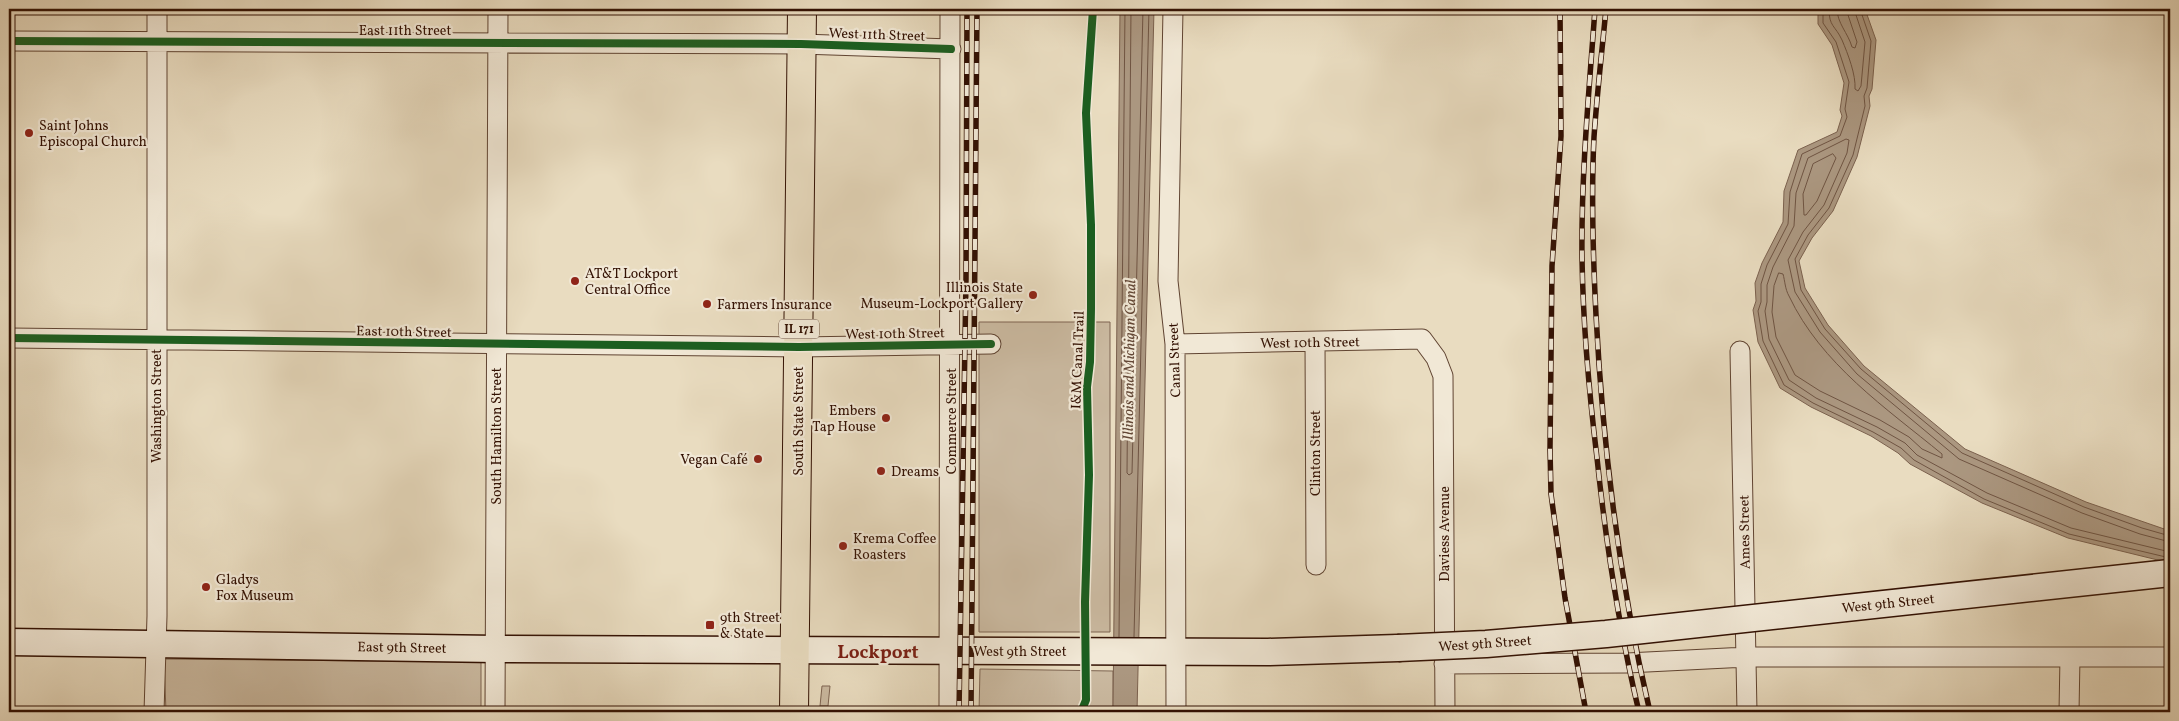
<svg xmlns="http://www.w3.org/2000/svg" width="2179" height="721" font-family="Vollkorn,serif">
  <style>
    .green { fill: #cab9a0; stroke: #7e6552 }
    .water { fill: #ab9780; stroke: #7b614e }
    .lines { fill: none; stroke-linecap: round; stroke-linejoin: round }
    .shore { stroke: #6f5442; stroke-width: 1 }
    .street-casing { stroke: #604432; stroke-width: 21 }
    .secondary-casing { stroke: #331103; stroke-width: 29 }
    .primary-casing { stroke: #331103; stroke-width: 30 }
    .street { stroke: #f1e8d6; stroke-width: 19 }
    .secondary { stroke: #f1e8d6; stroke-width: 26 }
    .primary { stroke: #e9dcc0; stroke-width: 28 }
    .rail-casing { stroke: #331103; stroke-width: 5.5 }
    .rail { stroke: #f1e8d6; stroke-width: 4; stroke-dasharray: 11; stroke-linecap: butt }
    .secondary-bridge-casing { stroke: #331103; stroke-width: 29; stroke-linecap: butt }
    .secondary-bridge { stroke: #f1e8d6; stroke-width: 26 }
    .cycleway-casing { stroke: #f1e8d6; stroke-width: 11 }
    .cycleway { stroke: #1b5e20; stroke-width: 8 }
    .poi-dot { fill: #8f2418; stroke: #f1e8d6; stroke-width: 2 }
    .labels { text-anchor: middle; stroke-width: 4.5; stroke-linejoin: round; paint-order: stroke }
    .shield { fill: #f1e8d6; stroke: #6c5242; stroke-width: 1 }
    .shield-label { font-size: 12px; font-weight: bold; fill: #331103 }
    .street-label { font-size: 14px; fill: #331103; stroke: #f1e8d6 }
    .poi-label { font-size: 14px; fill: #331103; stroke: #f1e8d6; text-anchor: start }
    .water-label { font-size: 15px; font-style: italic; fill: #634735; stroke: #f1e8d6 }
    .district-label { font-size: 19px; font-weight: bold; fill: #7a1f14; stroke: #f1e8d6 }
  </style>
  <rect width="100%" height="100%" fill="#e9dcc0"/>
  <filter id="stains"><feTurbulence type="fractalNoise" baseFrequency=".004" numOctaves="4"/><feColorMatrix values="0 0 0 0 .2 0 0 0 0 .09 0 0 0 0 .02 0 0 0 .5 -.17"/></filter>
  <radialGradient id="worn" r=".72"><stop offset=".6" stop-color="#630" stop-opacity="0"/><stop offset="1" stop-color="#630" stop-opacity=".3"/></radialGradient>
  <path class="green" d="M 979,322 L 1110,322 L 1110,632 L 979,632 Z
    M 164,659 L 481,662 L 481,712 L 166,712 Z
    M 980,669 L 1113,671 L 1113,712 L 979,712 Z
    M 822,686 L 830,686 L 828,706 L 820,706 Z"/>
  <path class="water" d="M 1120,9 L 1154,9 L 1137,712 L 1113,712 Z
    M 1818,9 L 1865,9 L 1876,40 L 1872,89 L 1869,96 L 1870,106 L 1857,157 L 1833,211 L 1812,238 L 1799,261 L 1805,288 L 1828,325 L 1864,366 L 1965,449 L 2086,502 L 2170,531 L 2170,563 L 2068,538 L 1982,503 L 1910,464 L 1898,453 L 1871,436 L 1811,407 L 1780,388 L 1758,342 L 1753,310 L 1756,301 L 1755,283 L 1762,263 L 1783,222 L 1784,191 L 1798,150 L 1837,132 L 1842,116 L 1840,110 L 1844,83 L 1832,45 L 1818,24 Z"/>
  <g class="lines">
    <path class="shore" d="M 1131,9 L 1127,473 L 1129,475 L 1132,473 L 1143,9
      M 1823,9 L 1823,23 L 1836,42 L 1849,82 L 1845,109 L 1847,117 L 1840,136 L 1802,154 L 1790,192 L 1788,224 L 1767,265 L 1761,284 L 1761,302 L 1758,311 L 1763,341 L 1784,385 L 1813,403 L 1873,432 L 1901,448 L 1914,460 L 1984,499 L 2069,534 L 2170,558
      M 1829,9 C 1829,27 1835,25 1842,40 C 1848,54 1856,75 1855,89 L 1858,91 L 1861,86 L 1865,42 L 1854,9
      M 1837,9 C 1837,23 1848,33 1852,47 L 1855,48 L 1857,42 L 1846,9
      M 1860,9 L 1871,41 L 1867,88 L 1864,96 L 1865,106 L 1853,155 L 1829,208 L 1808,235 L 1795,259 L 1801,290 L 1825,329 L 1861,369 L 1962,453 L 2084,507 L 2142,528 L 2170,536
      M 1833,154 L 1836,158 L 1817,201 L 1806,215 L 1804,215 L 1803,194 L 1813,164 Z
      M 1779,273 L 1783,274 C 1785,281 1785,289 1789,296 C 1821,364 1886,408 1942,454 L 1942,458 L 1922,449 L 1909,437 L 1880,420 L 1820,391 L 1795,375 L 1776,337 L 1772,312 L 1774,286 Z
      M 2170,542 L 2140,534 L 2082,513 L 1959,459 L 1857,374 L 1820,332 L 1795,292 L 1788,260 L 1803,232 L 1824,205 L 1847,153 L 1849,140 L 1846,139 L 1808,158 L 1796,193 L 1794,226 L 1773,267 L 1767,285 L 1767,302 L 1765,311 L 1769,339 L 1789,380 L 1816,398 L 1877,427 L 1905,443 L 1917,455 L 1987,493 L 2071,528 L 2170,552
      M 1119,637 L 1125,9
      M 1134,637 L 1149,9"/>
    <g class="street-casing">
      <path id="street" d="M 1173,9 L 1168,281 L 1175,344 L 1176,712
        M 9,41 L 801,44 L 951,49
        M 9,338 L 799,347 L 991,344
        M 1315,342 L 1316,565
        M 1175,344 L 1422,339 L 1436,358 L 1443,376 L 1445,712
        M 1740,351 L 1747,712
        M 1444,664 L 1627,663 L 1747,657 L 2170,657
        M 154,712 L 157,616 L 157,9
        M 495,712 L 498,9
        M 949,712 L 950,9
        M 2069,712 L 2070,657"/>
    </g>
    <g class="secondary-casing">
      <path id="secondary" d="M 9,642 L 496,649 L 1268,652 L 1398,648"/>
    </g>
    <g class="primary-casing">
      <path id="primary" d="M 794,712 L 802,9"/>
    </g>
    <use href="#street" class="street"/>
    <use href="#secondary" class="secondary"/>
    <use href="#primary" class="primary"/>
    <g class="rail-casing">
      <path id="rail" d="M 1560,9 L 1561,136 L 1552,266 L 1550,449 L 1551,494 L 1565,598 L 1586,712
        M 1595,9 C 1589,92 1581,175 1582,258 C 1583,325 1589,392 1597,458 C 1606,544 1619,628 1639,712
        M 1606,9 C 1602,51 1597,94 1594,137 C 1591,196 1593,256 1596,315 C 1603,450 1619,580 1650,712
        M 959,712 L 966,279 L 967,9
        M 971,712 L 977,9"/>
    </g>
    <use href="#rail" class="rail"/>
    <g class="secondary-bridge-casing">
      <path id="secondary-bridge" d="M 1398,648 L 1486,644 L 1606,634 L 2170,573"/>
    </g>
    <use href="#secondary-bridge" class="secondary-bridge"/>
    <g class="cycleway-casing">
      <path id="cycleway" d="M 9,41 L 801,44 L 951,49
        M 9,338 L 799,347 L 991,344
        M 1081,712 L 1086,700 L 1085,602 L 1089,475 L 1087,387 L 1090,362 L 1091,309 L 1091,225 L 1086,113 L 1093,9"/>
    </g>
    <use href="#cycleway" class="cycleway"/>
  </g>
  <g class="poi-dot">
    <circle cx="29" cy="133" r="5"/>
    <circle cx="575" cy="281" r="5"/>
    <circle cx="1033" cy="295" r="5"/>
    <circle cx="707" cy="304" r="5"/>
    <circle cx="886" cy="418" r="5"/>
    <circle cx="758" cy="459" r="5"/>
    <circle cx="881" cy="471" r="5"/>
    <circle cx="843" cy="546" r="5"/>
    <circle cx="206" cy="587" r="5"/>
    <rect x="705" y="620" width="10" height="10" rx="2.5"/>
  </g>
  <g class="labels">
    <rect class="shield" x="779" y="319.5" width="40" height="19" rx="4"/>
    <g class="shield-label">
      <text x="799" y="333">IL 171</text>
    </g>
    <g class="street-label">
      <text x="405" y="35">East 11th Street</text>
      <text transform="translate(877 34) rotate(2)" y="5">West 11th Street</text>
      <text transform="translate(404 331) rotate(1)" y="5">East 10th Street</text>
      <text transform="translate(895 333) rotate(-1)" y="5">West 10th Street</text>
      <text transform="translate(1310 342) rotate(-1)" y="5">West 10th Street</text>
      <text transform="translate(1077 360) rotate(-88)" y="5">I&amp;M Canal Trail</text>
      <text transform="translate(1174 360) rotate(-92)" y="5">Canal Street</text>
      <text transform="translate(156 406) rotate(-90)" y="5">Washington Street</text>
      <text transform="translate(798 421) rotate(-90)" y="5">South State Street</text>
      <text transform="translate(951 421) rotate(-90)" y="5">Commerce Street</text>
      <text transform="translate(496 436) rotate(-90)" y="5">South Hamilton Street</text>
      <text transform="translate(1315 453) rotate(-90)" y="5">Clinton Street</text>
      <text transform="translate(1744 532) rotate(-91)" y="5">Ames Street</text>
      <text transform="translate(1444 534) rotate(-90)" y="5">Daviess Avenue</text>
      <text transform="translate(1888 603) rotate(-6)" y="5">West 9th Street</text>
      <text transform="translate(1485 643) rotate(-4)" y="5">West 9th Street</text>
      <text transform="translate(402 647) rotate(1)" y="5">East 9th Street</text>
      <text x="1020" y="656">West 9th Street</text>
    </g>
    <g class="poi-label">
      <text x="39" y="130">Saint Johns<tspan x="39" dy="16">Episcopal Church</tspan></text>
      <text x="585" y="278">AT&amp;T Lockport<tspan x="585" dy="16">Central Office</tspan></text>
      <text x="1023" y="292" text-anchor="end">Illinois State<tspan x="1023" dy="16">Museum-Lockport Gallery</tspan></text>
      <text x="717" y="309">Farmers Insurance</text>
      <text x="876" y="415" text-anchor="end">Embers<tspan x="876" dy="16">Tap House</tspan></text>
      <text x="748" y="464" text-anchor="end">Vegan Café</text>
      <text x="891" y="476">Dreams</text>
      <text x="853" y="543">Krema Coffee<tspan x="853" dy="16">Roasters</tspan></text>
      <text x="216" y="584">Gladys<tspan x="216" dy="16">Fox Museum</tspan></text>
      <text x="720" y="622">9th Street<tspan x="720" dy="16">&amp; State</tspan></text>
    </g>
    <g class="water-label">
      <text transform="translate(1129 360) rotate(-89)" y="5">Illinois and Michigan Canal</text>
    </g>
    <g class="district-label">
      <text x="878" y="658">Lockport</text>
    </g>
  </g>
  <rect width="2179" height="721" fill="none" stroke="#e9dcc0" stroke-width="30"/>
  <rect x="10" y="10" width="2159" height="701" fill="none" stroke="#331103" stroke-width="2.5"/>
  <rect x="15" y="15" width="2149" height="691" fill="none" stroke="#331103"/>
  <rect width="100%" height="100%" filter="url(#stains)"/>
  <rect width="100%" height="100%" fill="url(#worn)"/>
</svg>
